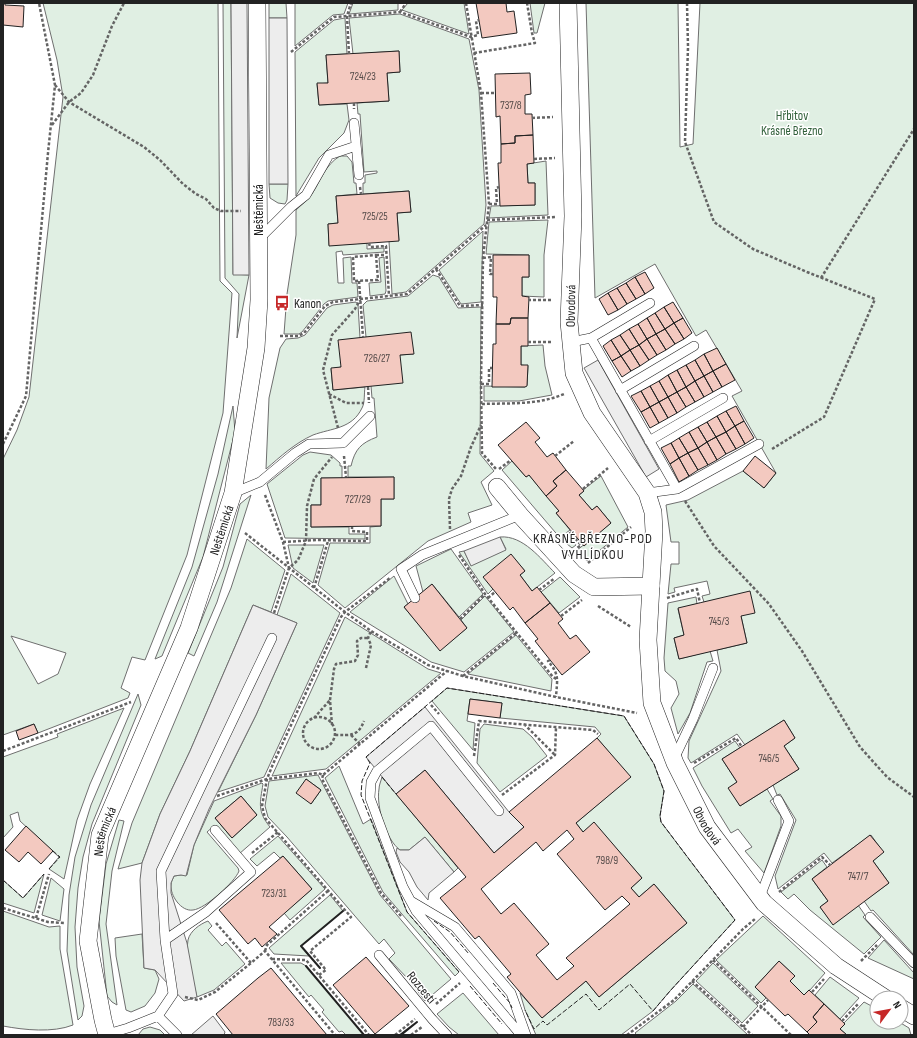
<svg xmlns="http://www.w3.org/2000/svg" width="917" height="1038" font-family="'Sofia Sans Condensed',sans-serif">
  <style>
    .green { fill: #e0efe3; stroke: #6f6f6f; fill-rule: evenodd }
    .parking { fill: #ededed; stroke: #6f6f6f }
    .building { fill: #f3c9c0; stroke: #222; fill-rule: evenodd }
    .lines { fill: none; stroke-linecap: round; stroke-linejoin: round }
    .service-casing { stroke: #222; stroke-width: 10 }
    .minor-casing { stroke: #222; stroke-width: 18 }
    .path { stroke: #646464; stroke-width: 2.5; stroke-dasharray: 3 2; stroke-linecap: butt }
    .service { stroke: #fff; stroke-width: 9 }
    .minor { stroke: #fff; stroke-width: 17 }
    .fence { stroke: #222; stroke-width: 1; stroke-dasharray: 5 2; stroke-linecap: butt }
    .wall { stroke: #222; stroke-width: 2 }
    .labels { text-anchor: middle; stroke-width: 3; stroke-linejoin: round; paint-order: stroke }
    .number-label { font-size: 11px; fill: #564c4a }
    .park-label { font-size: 13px; fill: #2f5e38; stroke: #fff }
    .street-label { font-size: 13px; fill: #222; stroke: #fff }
    .poi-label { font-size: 13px; fill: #222; stroke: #fff; text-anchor: start }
    .neighbourhood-label { font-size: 14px; letter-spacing: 1px; fill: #222; stroke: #fff }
  </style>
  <rect width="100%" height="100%" fill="#fff"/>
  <path class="green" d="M 43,3 L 218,3 L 220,281 L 232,293 L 223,413 L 187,555 L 145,660 L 132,657 L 121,688 L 130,693 L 128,698 L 38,733 L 34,724 L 3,735 L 3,459 L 17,430 L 29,397 L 63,97 L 57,60 ZM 11,636 L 66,653 L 58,674 L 38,684 Z
    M 223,3 L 231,3 L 233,274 L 249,275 L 237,338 L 239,294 L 225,278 Z
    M 269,3 L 286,3 L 287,18 L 269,18 Z
    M 295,3 L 348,3 L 344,14 L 333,15 L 295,46 Z
    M 353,3 L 398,3 L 398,10 L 349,14 Z
    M 408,3 L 464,3 L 469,34 L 402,10 Z
    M 530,3 L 545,3 L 537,33 L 534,33 Z
    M 586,3 L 678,3 L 680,147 L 693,144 L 700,3 L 914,3 L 914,955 L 873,910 L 871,911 L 864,901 L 889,883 L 873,861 L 883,852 L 871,835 L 832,863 L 824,853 L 778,889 L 775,876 L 796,820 L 780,794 L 777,795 L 773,785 L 799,769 L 784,746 L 795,738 L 784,720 L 745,745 L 737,734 L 691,763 L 688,758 L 689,741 L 721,671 L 717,650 L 747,643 L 741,616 L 704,602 L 702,596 L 710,594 L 707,581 L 674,588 L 675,592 L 668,594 L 671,564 L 679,564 L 679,542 L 671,542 L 666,505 L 688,500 L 743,471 L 764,488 L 776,473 L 732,396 L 742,391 L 706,330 L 696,336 L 655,264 L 595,298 Z
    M 400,14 L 469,39 L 479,90 L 486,205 L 484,224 L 406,292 L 392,294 L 389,241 L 399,240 L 397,213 L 411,212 L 409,191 L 363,194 L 363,183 L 365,183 L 365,175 L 377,173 L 377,171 L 364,172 L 360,114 L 358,114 L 357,103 L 389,101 L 387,73 L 400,72 L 399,51 L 353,54 L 349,18 Z
    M 345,18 L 347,54 L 326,55 L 328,83 L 317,84 L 319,105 L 347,104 L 349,120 L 344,133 L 319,158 L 296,196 L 295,52 L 334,20 Z
    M 340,156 L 347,156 L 352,162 L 354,183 L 356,183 L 357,194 L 336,196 L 338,223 L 328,224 L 329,245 L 367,243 L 367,249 L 384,248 L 384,252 L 343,255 L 342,251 L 336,252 L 338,283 L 344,283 L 343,258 L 351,257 L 352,283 L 357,283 L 358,297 L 328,301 L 324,304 L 302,332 L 299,334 L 284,334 L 287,294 L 296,235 L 296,210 C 301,205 308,200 312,194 C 321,180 325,165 340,156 Z
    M 546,161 L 548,215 L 489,218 L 491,206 L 535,205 L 535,183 L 528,183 L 527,164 Z
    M 269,184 L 288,184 L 287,200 L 285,204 L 278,203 L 270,198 Z
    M 548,220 L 544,255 L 544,297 L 522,296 L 522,277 L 529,277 L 529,255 L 486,254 L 489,222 Z
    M 483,231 L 481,302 L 461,304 L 439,270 Z
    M 384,257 L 386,291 L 385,294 L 370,296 L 369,283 L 381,282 L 379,258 Z
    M 433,275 L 439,277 L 458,308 L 481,307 L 480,454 L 494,471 L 481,482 L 492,505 L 468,513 L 471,522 L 428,541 L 345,608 L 318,585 L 330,543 L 370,543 L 370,527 L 381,526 L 381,499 L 394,499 L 394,477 L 348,477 L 348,466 L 351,466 C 355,449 361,443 377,437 L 374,398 L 372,398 L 371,386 L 400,355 L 413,354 L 366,337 L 363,305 L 367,301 L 408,296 Z
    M 356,302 L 358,305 L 360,338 L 341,367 L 331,369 L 333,390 L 365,387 C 364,393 365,403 362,408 C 352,429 332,428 313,435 C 295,443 280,457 266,469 L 269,398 L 280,348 L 286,339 L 298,338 L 305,335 L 327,308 L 333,305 Z
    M 543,345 L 545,366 L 552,395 L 519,401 L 484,401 L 484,386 L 525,387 L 527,385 L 528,366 L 521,365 L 521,346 Z
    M 233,406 L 235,432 L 203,557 L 162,656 L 155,659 L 192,567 L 218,474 Z
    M 310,452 L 331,455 L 340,463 L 340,466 L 342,466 L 342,478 L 321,478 L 321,505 L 311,505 L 311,527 L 349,527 L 349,534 L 365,534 L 365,539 L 285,538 L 267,484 L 303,455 Z
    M 512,461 L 526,477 L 529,475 L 559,511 L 556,513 L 570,530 L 566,533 L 576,545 L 572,548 L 561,539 L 502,470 Z
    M 601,476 L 628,527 L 587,561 L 576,551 L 611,523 L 597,506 L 592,510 L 579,495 L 584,491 L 583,490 Z
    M 251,495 L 217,602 L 194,656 L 188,653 L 223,567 L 240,504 Z
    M 500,537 C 523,535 541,559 555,573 L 532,591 L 520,575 L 525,571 L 511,555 L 493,589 L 488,594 L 459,552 L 464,551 L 471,565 L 506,549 Z
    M 247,539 L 285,570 L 271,612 L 253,605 L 190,751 L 160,814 L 142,863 L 118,869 L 132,823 L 231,588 Z
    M 288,545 L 324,545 L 313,583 L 293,568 Z
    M 451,549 L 483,594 L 459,617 L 432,584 L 423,592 L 416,566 Z
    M 291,574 L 340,613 L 264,777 L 218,792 L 256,715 L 297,623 L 277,615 Z
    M 394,576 L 408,604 L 404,607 L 440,650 L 467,628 L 461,620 L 485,596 L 514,632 L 464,672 L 431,662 L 350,612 Z
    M 560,577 L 580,597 L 559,613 L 541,592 Z
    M 696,597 L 697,604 L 678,609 L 684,635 L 674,638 L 679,659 L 710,651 L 713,661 L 707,662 L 690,713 L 678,734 L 671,708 L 679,694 L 676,681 L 665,671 L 664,658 L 668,603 Z
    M 345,617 L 428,669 L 441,673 L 326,769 L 272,776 Z
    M 516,635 L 552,679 L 551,691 L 468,674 Z
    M 447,688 L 624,716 L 654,764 L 664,791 L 660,816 L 661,822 L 735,920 L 670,991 L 653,1011 L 621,1035 L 536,1035 L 525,1010 L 520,993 L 542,1018 L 586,981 L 599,997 L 687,923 L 654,884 L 639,897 L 631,888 L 642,878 L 594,823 L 583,832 L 576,823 L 630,777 L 597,738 L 601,734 L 595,727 L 500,718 L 502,703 L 470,699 L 467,721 L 475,723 L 473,750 L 432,701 Z
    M 138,694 L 141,705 L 92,824 L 83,857 L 78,888 L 75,927 L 77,967 L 84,1006 L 82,1016 L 78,1020 L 67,951 L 69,895 L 75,857 L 91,805 Z
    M 124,708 L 90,784 L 77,820 L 64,879 L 49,869 L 59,857 L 20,821 L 18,812 L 10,815 L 13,827 L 3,838 L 3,757 L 58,737 L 57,734 Z
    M 484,724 L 523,729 L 532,737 L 547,756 L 500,792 L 477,763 L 480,729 Z
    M 735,741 L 740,748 L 722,759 L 737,782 L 729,788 L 740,806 L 767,789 L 773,799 L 770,801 L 781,816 L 781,826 L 764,873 L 745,851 L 752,847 L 738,829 L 731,833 L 702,786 L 693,768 Z
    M 339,766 L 363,824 L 371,819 L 407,912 L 459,972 L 455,976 L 383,892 L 325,778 Z
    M 318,775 L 380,895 L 451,979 L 425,1001 L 410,981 L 389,959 L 395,953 L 384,939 L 379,944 L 287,837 L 268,817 L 265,806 L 269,781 ZM 306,779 L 321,790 L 311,804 Z
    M 382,777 L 458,868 L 454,872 L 425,837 L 409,850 L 400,850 C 386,840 376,806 379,789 C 379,785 381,781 382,777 Z
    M 262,783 L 263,784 C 260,803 257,811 270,827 L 239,854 L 215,825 L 207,832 L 238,868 L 239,871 C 235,882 205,909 193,910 C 181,912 170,895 171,885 C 171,881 173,879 174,876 L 181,875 L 187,875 L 194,845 L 214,801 ZM 241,796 L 257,815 L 232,838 L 215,818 Z
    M 119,820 L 124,821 L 112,871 L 106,924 L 117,1005 L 112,1002 L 107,996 L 99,921 L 106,864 Z
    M 278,836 L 325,889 L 290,920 L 284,913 L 312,889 L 283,856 L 280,858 L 274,852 L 257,866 L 250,859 Z
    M 822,860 L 827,867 L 812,879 L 828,901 L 820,907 L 833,924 L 858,905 L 865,915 L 863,917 L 881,937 L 864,954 L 810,910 L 794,894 L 788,899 L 781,892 Z
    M 44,874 L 34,913 L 3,903 L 3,880 L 23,898 Z
    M 51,878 L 64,889 L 60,921 L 42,915 Z
    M 330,895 L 343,911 L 301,946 L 309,956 L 274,954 L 269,948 Z
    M 3,911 L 49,927 L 60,926 L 60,949 L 73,1025 C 53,1033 24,1030 3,1026 Z
    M 763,916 L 825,973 L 810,990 L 809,990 L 804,995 L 790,981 L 795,976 L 779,961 L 755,987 L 766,998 L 761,1003 L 716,960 Z
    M 208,921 L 212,926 L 208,930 L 222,946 L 226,942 L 245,964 L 214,990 L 197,997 C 194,985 185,952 188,940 C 190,931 200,924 208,921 Z
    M 142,934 L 144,968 L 155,970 L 159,979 L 155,993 L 145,1006 L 131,1012 L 126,1010 L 116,956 L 115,938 Z
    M 884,940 L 914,973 L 914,979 L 868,958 Z
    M 281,963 L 301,963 L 306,966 L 364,1035 L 346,1035 L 342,1031 L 339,1032 L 322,1012 L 324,1010 L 311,995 L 309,997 Z
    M 713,963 L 758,1006 L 742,1023 L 696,981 Z
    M 830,977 L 859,998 L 840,1019 L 815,995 Z
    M 693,984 L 748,1035 L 637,1035 L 635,1033 L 676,1001 Z
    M 463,993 L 499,1035 L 459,1035 L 449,1027 L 437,1014 Z
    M 864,1002 L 877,1009 L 877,1022 L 899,1022 L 909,1028 L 911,1035 L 847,1035 L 840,1029 L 845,1024 L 844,1023 Z
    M 150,1027 L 160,1030 L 165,1035 L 138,1035 L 143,1029 Z"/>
  <path class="parking" d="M 231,3 L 247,3 L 249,275 L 233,275 Z
    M 269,18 L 287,18 L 288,184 L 269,184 Z
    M 598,360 L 659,469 L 646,477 L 584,368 Z
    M 500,537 L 506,550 L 471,566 L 464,551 Z
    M 253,605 L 297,623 L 256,715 L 209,809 L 194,845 L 186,876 L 181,875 L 174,876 L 171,883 L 171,893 L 187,943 L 197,997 L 184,1001 L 155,970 L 144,968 L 140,880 L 142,863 L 160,814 L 190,751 Z
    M 425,707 L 509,812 L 524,827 L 494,853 L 425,770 L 396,794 L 366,757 Z
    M 425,837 L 454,872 L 429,893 L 428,900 L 417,887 L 409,872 L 400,862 L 396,852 L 397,848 L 400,850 L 409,850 Z
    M 213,1016 L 225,1032 L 224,1035 L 191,1035 Z"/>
  <path class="building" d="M 3,3 L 5,3 L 5,5 L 24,6 L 23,27 L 3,25 Z
    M 476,3 L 506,3 L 507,12 L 514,11 L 517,33 L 482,38 Z
    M 399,51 L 400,72 L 387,73 L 389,101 L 319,105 L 317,83 L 328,83 L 326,55 Z
    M 530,73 L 531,94 L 525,95 L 525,114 L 532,114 L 533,135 L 515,136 L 515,143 L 501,144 L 500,116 L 496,117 L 495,74 Z
    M 533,135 L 534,163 L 527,164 L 528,183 L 535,183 L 535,205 L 500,206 L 498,163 L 501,163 L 501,144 L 515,143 L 515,136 Z
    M 409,191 L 411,212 L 397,213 L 399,241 L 329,246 L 328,224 L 338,223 L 336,196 Z
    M 493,255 L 529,255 L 529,277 L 522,277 L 522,296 L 529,297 L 528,318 L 511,318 L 510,324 L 496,324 L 497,297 L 493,297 Z
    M 645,272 L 654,288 L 645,294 L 635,277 Z
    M 635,277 L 645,294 L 636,299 L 626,283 Z
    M 626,283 L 636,299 L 627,304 L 617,288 Z
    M 617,288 L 627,304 L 618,310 L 608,293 Z
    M 608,293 L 618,310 L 608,315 L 599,299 Z
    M 673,302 L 683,318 L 674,323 L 664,307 Z
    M 664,307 L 674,323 L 665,329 L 655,313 Z
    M 655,313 L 665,329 L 656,334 L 647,318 Z
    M 511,318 L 528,318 L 528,346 L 521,346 L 521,365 L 528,365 L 527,386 L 525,387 L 492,387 L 493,344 L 496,344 L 496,324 L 510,324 Z
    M 647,318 L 656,334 L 647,339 L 638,324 Z
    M 683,318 L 692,333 L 684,339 L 674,323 Z
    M 674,323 L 684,339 L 675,344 L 665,329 Z
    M 638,324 L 647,339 L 639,345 L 629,329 Z
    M 629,329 L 639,345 L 630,350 L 620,335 Z
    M 665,329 L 675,344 L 666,350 L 656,334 Z
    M 411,332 L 414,354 L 400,355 L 403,383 L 333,390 L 331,368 L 341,367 L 338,340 Z
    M 656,334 L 666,350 L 657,355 L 647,339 Z
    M 620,335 L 630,350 L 621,356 L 611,340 Z
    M 647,339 L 657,355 L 649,360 L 639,345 Z
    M 611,340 L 621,356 L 612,361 L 603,346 Z
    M 639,345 L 649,360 L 640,366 L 630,350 Z
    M 717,348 L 726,364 L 713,371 L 704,354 Z
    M 630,350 L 640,366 L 631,371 L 621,356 Z
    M 704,354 L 713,371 L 704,376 L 695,360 Z
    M 621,356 L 631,371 L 622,377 L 612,361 Z
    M 695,360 L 704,376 L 695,381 L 686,365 Z
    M 726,364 L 735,380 L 722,387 L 713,371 Z
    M 686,365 L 695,381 L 686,387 L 677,370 Z
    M 677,370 L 686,387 L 677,392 L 668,375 Z
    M 713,371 L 722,387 L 713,392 L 704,376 Z
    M 668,375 L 677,392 L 668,397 L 659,381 Z
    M 704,376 L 713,392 L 704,397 L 695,381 Z
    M 659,381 L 668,397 L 659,402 L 650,386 Z
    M 695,381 L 704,397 L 695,402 L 686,387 Z
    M 650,386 L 659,402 L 650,407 L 641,391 Z
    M 686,387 L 695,402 L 686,407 L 677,392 Z
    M 641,391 L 650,407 L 641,412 L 631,396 Z
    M 677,392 L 686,407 L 677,413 L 668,397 Z
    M 668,397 L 677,413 L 668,418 L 659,402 Z
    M 659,402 L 668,418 L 659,423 L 650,407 Z
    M 736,406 L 744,421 L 735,426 L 726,411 Z
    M 650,407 L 659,423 L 650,428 L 641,412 Z
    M 726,411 L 735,426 L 726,432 L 717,416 Z
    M 717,416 L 726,432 L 716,437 L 707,422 Z
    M 744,421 L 754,438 L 745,444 L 735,426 Z
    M 526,422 L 540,438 L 535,442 L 547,457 L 553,453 L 566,470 L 553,481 L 557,486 L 546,496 L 529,475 L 526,477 L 498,445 Z
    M 707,422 L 716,437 L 707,442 L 698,427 Z
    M 735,426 L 745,444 L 736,449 L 726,432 Z
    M 698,427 L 707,442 L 698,448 L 689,432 Z
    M 689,432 L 698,448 L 688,453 L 679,438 Z
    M 726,432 L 736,449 L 726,454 L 716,437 Z
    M 716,437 L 726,454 L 717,460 L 707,442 Z
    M 679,438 L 688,453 L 679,458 L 671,443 Z
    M 707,442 L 717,460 L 708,465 L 698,448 Z
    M 671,443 L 679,458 L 670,464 L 661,448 Z
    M 698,448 L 708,465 L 698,470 L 688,453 Z
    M 688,453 L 698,470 L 689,476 L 679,458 Z
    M 755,456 L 776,473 L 764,488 L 743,471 Z
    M 679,458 L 689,476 L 679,482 L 670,464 Z
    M 566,470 L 584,491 L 579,495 L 592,510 L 597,506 L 611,523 L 584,546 L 556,513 L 559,511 L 546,496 L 557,486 L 553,481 Z
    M 394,477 L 394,499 L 381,499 L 381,526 L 311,527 L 311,505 L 321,505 L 321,478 Z
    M 511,554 L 525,571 L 520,575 L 532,591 L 537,587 L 550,603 L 525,623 L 513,607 L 510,610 L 483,577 Z
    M 432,584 L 467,628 L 440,651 L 404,607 Z
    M 750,591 L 755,613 L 741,616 L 747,643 L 679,659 L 674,638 L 684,635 L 678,608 Z
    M 550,603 L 563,619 L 558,623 L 570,639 L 576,635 L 590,652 L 562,675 L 535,641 L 538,639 L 525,623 Z
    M 470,699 L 502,703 L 500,718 L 468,714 Z
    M 784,720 L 795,738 L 784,746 L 799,769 L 740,806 L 728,788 L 737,782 L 722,759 Z
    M 34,724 L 38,733 L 19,740 L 16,731 Z
    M 597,738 L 631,777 L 576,823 L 583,832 L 594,822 L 642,878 L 631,888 L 639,897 L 654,884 L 687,923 L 599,997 L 586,981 L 542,1018 L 507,977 L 511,974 L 479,936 L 475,939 L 440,898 L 466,877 L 396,794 L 425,770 L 494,853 L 524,827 L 509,812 ZM 567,830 L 574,839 L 557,854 L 605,910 L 622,896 L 630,904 L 566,958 L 574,966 L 557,980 L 536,955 L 549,944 L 514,903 L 501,914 L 481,889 L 536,842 L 543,851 Z
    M 306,779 L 321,790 L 311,804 L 296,793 Z
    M 241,796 L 257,815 L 232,838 L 215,818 Z
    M 26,826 L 53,851 L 41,864 L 28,852 L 19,862 L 5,850 Z
    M 870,835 L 884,852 L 873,861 L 889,883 L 833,925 L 820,907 L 828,901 L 812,879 Z
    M 283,856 L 312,889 L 269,927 L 277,934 L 262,947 L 255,938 L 248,944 L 219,910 Z
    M 366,957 L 409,1006 L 375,1034 L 333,985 Z
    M 779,961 L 795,976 L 790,981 L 804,995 L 809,990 L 824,1004 L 813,1017 L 817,1022 L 807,1032 L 788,1014 L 785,1016 L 755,987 Z
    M 271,968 L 327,1035 L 233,1035 L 216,1014 L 258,978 Z
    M 824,1004 L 845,1024 L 840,1029 L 847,1035 L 810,1035 L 807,1032 L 817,1022 L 813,1017 Z"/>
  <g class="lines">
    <g class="service-casing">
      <path id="service" d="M 354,123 L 359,175
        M 259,239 L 291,207 L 306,195 L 329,155 L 356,146
        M 591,338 L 650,303
        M 571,342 L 591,338 L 677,489 L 647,493
        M 620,390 L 694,346
        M 649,441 L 723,398
        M 677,489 L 759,444
        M 233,493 L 260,482 L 295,453 L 309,444 L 343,443 L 370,416
        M 415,598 L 401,569 L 422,555 L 520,515
        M 674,759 L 693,719 L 713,668
        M 499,811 L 431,726 L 377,771 L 371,782 L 370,798 L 403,887 L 416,911 L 521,1035
        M 760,897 L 789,821 L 778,800
        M 411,901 L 455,927 L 511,993 L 526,1035
        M 870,917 L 914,963
        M 165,940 L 206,912 L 251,872 L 215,830
        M 379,955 L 432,1019 L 447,1035
        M 158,1016 L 177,1035
        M 104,1035 L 128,1028 L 158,1016 L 173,994 L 165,940 L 161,871 L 272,638"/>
    </g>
    <g class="minor-casing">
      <g id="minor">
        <path id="s1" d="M 568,3 L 573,216 L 569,322 L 574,373 L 592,413 L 647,493 L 653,512 L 654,531 L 648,640 L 652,703 L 675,763 L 707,827 L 764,903 L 836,966 L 885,998"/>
        <path d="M 497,487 L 520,515 L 574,574 L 594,587 L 651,586"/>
        <path d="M 901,1008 L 914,1016"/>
        <path id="s2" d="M 107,1035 L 103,1020 L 88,941 L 100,835 L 189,628 L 233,493 L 256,348 L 259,300 L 257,3"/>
      </g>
    </g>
    <path class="path" d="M 466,3 L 481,93 L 489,204 L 483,258 L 481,384 L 482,453 L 496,469
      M 687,3 L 688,47 L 685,142 L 714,222 L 753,249 L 807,272 L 875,299 L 824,417 L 772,449
      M 400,12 L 406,3
      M 291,52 L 334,17 L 400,12 L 471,37 L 478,35 L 476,21 L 479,20
      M 474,53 L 535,43 L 532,33 L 527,3
      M 349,54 L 347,16 L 351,3
      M 55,85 L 69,102 L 144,147 L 160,160 L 183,184 L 196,194 L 206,199 L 214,208 L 221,211 L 241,211
      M 481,93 L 495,93
      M 354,103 L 354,109
      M 532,118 L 553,117
      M 52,125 L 69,102 L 81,93 L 93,75 L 112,26 L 124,3
      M 534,159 L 555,158
      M 360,187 L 361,194
      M 489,204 L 497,204 L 496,188 L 499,187
      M 487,220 L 556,217
      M 369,243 L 370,247 L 386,246 L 389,296
      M 376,255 L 378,280 L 354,281 L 353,257 Z
      M 376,255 L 386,255
      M 483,258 L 491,257 L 490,274 L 493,274
      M 436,269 L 460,306 L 483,305
      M 821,278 L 914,129
      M 359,281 L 363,337
      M 528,300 L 552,300
      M 280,336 L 298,336 L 304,333 L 325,306 L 333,302 L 407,294 L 486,225
      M 528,342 L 553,342
      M 481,384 L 489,384 L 489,368 L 492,368
      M 368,387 L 369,403
      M 329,394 L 346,403 L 364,403
      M 482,404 C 509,403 539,405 564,394
      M 338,428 L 323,370 L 332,335 L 355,309 L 360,300
      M 3,444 L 26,396 L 48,153 L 55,85 L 39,3
      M 344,456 L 346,477
      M 555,456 L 574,441
      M 499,469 L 511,460
      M 583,489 L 608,468
      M 265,495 L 283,542 L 289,568
      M 685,501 L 714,546 L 769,604 L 802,651 L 860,747 L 887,777 L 914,797
      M 450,529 L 449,499 L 452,489 L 461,476 L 471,447 L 481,425
      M 572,532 L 570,533 L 581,545 L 576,549
      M 245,533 L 345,612 L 371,631 L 428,665 L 463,676 L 556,697 L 637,713
      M 283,542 L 316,540 L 367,541 L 367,532 L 352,531 L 352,527
      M 459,555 L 485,594 L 553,677 L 558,680
      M 588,563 L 631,527
      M 314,588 L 328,541
      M 539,590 L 555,578
      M 488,598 L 495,592
      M 667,598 L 697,589 L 700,603
      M 598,606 L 631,627
      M 274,613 L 289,568 L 298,560 L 306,541 L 307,506 L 314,479 L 332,457
      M 561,616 L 582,600
      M 460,619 L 485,594
      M 550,660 L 548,661 C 560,675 557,680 556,697
      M 366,668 L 371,645 L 368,638 L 371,631
      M 463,676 L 516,633
      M 431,705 L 439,714
      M303 733a16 16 0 1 1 32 0a16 16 0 1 1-32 0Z
      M 314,718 L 330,700
      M 524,724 L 554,754
      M 332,725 L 330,700 L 334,669 L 336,664 L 355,661 L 358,655 L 357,641 L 361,638 L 368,638
      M 335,735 C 350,735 358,737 364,721
      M 351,735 L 360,744
      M 3,751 L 131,702
      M 474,756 L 479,721 L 593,730 L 598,734
      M 694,763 L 736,738 L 742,747
      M 323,775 L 322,779 L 381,893 L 401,916
      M 502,795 L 555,755 L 556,727
      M 217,796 L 267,779 L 318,773 L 323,775 L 447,671
      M 252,853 L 278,832
      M 779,892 L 822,857 L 830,865
      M 3,908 L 48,922 L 65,923
      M 36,918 L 49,874
      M 216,923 L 251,963 L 265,951 L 335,1035
      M 265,951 L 267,945 L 329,890
      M 272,959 L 306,960 L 369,1035
      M 713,960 L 791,1035
      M 861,961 L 877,945
      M 319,975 L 326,970 L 310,951 L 351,917 L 265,818 L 262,806 L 267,779 L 273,764 L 341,617 L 345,612 L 390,578
      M 692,981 L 752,1035
      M 812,992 L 824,979
      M 185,997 L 198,1000 L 215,992 L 251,963
      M 436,1004 L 460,983
      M 842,1021 L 859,1003
      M 743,1027 L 768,1000
      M 395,1035 L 415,1019
      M 411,1035 L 422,1027
      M 627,1035 L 674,1000 L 743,929 L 755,919"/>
    <use href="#service" class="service"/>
    <use href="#minor" class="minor"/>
    <path class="fence" d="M 382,777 L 396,794
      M 49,869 L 60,857 L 53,851
      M 3,880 L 23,898 L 44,874
      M 434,921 L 450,932 L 469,954
      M 459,972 L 407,912 L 361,795 L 362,781 L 370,763 L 366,757 L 447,688 L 624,716 L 654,764 L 664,791 L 660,816 L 661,822 L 735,920 L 670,991 L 653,1011 L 630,984 L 599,1010 L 586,994 L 547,1025 L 543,1021 L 534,1029 L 525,1010
      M 493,983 L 510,1003 L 512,1008
      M 470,986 L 502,1024"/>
    <path class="wall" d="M 306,966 L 364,1035
      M 320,968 L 301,946 L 343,911
      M 400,1035 L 417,1022 L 401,1035"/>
  </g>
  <defs>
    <g id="bus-bare" transform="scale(1.2)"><path d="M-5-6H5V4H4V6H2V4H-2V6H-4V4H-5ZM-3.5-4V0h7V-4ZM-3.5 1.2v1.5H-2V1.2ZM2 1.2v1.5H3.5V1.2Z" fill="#c62828" stroke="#fff" stroke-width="2.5" paint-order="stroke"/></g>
  </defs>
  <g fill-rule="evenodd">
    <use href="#bus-bare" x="282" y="303"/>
  </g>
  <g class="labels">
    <g class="number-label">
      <text x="363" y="80">724/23</text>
      <text x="511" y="109">737/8</text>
      <text x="375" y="220">725/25</text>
      <text x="377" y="362">726/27</text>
      <text x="358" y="503">727/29</text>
      <text x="719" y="625">745/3</text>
      <text x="769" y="762">746/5</text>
      <text x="607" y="864">798/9</text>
      <text x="858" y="880">747/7</text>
      <text x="274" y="897">723/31</text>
      <text x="281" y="1026">783/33</text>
    </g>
    <g class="park-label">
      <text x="792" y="120">Hřbitov<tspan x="792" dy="15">Krásné Březno</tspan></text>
    </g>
    <g class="street-label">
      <text transform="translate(258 210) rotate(-90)" y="5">Neštěmická</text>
      <text transform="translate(570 306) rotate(-89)" y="5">Obvodová</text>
      <text dy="5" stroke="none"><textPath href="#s2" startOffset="531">Neštěmická</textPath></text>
      <text dy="5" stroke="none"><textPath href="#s1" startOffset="857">Obvodová</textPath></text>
      <text dy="5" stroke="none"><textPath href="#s2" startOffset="207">Neštěmická</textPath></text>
      <text transform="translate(422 987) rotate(50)" y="5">Rozcestí</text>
    </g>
    <g class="poi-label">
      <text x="294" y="308">Kanon</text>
    </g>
    <g class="neighbourhood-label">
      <text x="593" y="543">KRÁSNÉ BŘEZNO-POD<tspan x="593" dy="16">VYHLÍDKOU</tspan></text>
    </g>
  </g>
  <rect width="917" height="1038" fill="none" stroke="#222222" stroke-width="8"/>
  <g transform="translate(889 1010) rotate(58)"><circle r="19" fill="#ffffff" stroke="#a7a7a7"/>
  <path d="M0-3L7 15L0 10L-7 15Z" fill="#c62828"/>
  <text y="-6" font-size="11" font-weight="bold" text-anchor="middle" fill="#222222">N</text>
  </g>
</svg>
